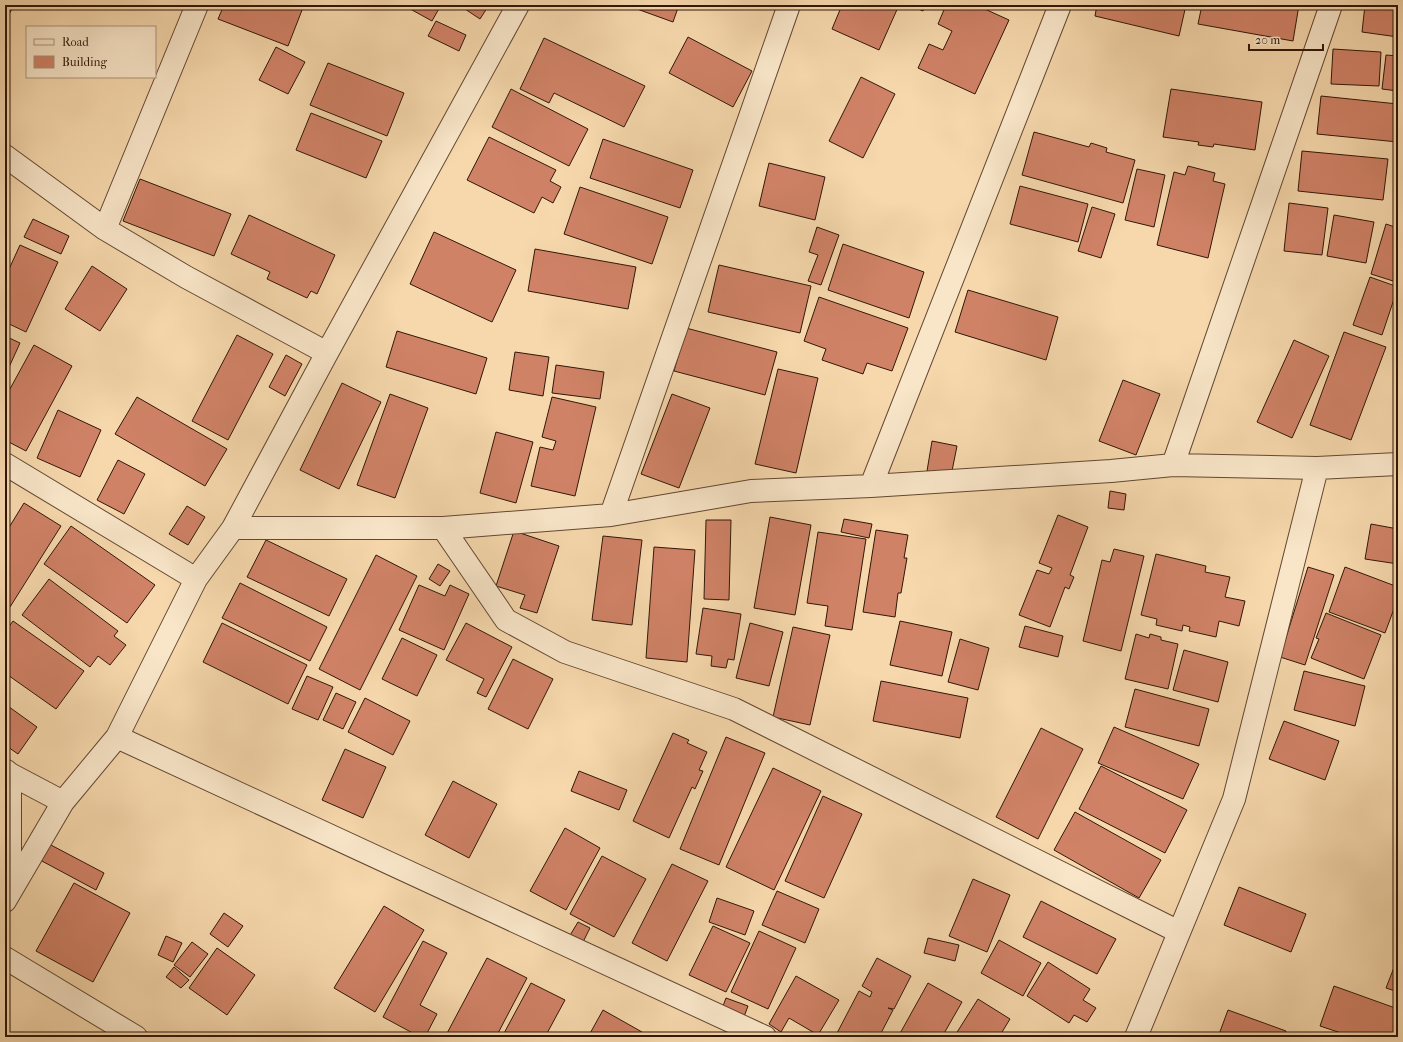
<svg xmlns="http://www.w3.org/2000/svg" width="1403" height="1042" font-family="'IM FELL French Canon',serif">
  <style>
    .building { fill: #d08267; stroke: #311708 }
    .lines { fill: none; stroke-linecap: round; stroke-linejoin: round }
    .minor-casing { stroke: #624731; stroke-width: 24 }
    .minor { stroke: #f9e6c9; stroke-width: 22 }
  </style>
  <rect width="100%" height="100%" fill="#f6d8ac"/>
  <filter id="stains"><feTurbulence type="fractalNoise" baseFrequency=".005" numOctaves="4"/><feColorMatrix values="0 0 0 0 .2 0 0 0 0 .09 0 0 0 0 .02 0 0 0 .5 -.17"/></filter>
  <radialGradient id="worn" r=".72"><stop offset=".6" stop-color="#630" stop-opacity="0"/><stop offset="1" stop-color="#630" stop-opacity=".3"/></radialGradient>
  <path class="building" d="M 5,5 L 14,5 L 5,22 Z
    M 224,5 L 304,5 L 288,46 L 218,19 Z
    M 403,5 L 441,5 L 432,21 Z
    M 459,5 L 489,5 L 480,19 Z
    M 626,5 L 679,5 L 673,22 Z
    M 842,5 L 899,5 L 879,50 L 832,29 Z
    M 909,5 L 926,5 L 923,11 Z
    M 946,5 L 976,5 L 1009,20 L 975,94 L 918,68 L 929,44 L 943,50 L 952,31 L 938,24 Z
    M 1097,5 L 1186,5 L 1179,36 L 1095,16 Z
    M 1202,5 L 1299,5 L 1293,41 L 1198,24 Z
    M 1365,5 L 1398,5 L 1398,37 L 1362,32 Z
    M 436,21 L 466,35 L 459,51 L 428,36 Z
    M 688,37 L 752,71 L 733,107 L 669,73 Z
    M 544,38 L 645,86 L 624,127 L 554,93 L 549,103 L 520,89 Z
    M 276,47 L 305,62 L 288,94 L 259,80 Z
    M 1333,49 L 1381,52 L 1379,86 L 1331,84 Z
    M 1386,55 L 1398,56 L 1398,91 L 1382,89 Z
    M 328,63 L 404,93 L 387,136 L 310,105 Z
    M 861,77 L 895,94 L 863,158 L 829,141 Z
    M 511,89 L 588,129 L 569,166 L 492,127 Z
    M 1171,89 L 1262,102 L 1255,150 L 1214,144 L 1213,147 L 1198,145 L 1199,142 L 1163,137 Z
    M 1321,96 L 1398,104 L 1398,142 L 1317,134 Z
    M 311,113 L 382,141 L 366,178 L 296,150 Z
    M 1034,132 L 1089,147 L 1091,143 L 1107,148 L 1106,152 L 1135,160 L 1123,203 L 1022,175 Z
    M 489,137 L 556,170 L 550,181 L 561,187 L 553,203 L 542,197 L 534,213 L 467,180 Z
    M 603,139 L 693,170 L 680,208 L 590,178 Z
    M 1302,151 L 1388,159 L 1383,200 L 1298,191 Z
    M 769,163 L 825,177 L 815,220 L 759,206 Z
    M 1188,166 L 1215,173 L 1213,181 L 1225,184 L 1208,258 L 1157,245 L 1174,172 L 1185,175 Z
    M 1137,169 L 1165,175 L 1154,227 L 1125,220 Z
    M 140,179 L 231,214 L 214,256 L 123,221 Z
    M 1020,186 L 1088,204 L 1078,242 L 1010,224 Z
    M 580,187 L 668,217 L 652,264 L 564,234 Z
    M 1289,203 L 1328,208 L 1322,255 L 1284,251 Z
    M 1092,207 L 1115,214 L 1101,258 L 1078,251 Z
    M 249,215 L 335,255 L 317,294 L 311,291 L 307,298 L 267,279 L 270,272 L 231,254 Z
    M 1334,215 L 1374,222 L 1366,263 L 1327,256 Z
    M 33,219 L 69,236 L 61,254 L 24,237 Z
    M 1386,224 L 1398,228 L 1398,264 L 1393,281 L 1371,274 Z
    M 817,227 L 839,235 L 821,285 L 808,281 L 818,255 L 809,252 Z
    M 434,232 L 516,270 L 492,322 L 410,284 Z
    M 843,244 L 924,272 L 909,318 L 828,290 Z
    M 20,245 L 58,262 L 26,332 L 5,322 L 5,278 Z
    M 535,249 L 636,267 L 628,309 L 528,291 Z
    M 719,265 L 811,286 L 800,333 L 708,312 Z
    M 92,266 L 127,289 L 100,331 L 65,309 Z
    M 1370,277 L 1398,287 L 1382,335 L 1353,325 Z
    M 968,290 L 1058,317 L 1046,360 L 955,332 Z
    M 819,297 L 908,328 L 892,371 L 867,363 L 863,374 L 822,360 L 826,349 L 804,341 Z
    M 686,328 L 777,352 L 765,395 L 674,371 Z
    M 397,331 L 487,358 L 476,394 L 386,367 Z
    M 1344,332 L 1386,347 L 1351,440 L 1310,425 Z
    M 237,335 L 273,354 L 228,440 L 192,421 Z
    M 5,336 L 20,343 L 5,376 Z
    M 1294,340 L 1329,356 L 1292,438 L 1257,422 Z
    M 34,345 L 72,366 L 26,451 L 5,440 L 5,398 Z
    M 515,352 L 549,357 L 543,396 L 509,390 Z
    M 286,355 L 302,364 L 285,396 L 269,387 Z
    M 556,365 L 604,372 L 600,399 L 552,393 Z
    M 778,369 L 818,378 L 796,473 L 755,464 Z
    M 1123,380 L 1160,394 L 1136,455 L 1099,441 Z
    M 342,383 L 381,402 L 339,489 L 300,470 Z
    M 390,394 L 428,408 L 395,498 L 357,485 Z
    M 672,394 L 710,408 L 679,488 L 641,474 Z
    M 137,397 L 227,449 L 205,486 L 115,434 Z
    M 552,397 L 596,407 L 575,496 L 531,486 L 540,447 L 553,450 L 556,441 L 542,437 Z
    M 58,410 L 101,430 L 80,477 L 37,458 Z
    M 496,432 L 533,442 L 516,503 L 480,493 Z
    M 932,441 L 957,446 L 951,476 L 927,471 Z
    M 118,460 L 145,474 L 124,514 L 97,500 Z
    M 1110,491 L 1126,494 L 1124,510 L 1108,508 Z
    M 24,503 L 61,526 L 10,607 L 5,604 L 5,534 Z
    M 187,506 L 205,517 L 188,545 L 169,534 Z
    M 1058,515 L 1088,527 L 1070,575 L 1074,577 L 1069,589 L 1065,587 L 1050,627 L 1019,615 L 1037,570 L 1049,574 L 1052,568 L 1039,563 Z
    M 770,517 L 811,525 L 795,615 L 754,608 Z
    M 844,519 L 872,524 L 869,538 L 841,532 Z
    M 706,520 L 731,520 L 729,600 L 704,599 Z
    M 1371,524 L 1398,529 L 1398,564 L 1365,559 Z
    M 71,526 L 155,585 L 127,623 L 44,564 Z
    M 876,530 L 908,535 L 904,558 L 907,558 L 901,593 L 898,593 L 895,617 L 863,612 Z
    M 514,531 L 559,546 L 537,613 L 520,608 L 525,595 L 496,586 Z
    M 818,532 L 866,539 L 852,630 L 825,626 L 828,606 L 807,603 Z
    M 603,536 L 642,540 L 632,625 L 592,620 Z
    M 266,540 L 347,579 L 329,616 L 247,577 Z
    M 654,547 L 695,550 L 687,662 L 646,658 Z
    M 1114,549 L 1144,556 L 1121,651 L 1083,641 L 1102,560 L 1110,562 Z
    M 1156,554 L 1206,566 L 1205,572 L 1230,577 L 1225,597 L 1245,601 L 1239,626 L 1219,621 L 1216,637 L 1189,631 L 1190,627 L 1183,625 L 1182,631 L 1156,625 L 1157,619 L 1141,615 Z
    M 376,555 L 417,576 L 360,690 L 319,669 Z
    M 438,564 L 450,571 L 440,586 L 429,579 Z
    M 1308,567 L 1334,575 L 1305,665 L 1280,657 Z
    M 1345,567 L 1398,587 L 1398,598 L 1385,633 L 1329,612 Z
    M 49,579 L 118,631 L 114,636 L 126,645 L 110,665 L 98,656 L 90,667 L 22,615 Z
    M 240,583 L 327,627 L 310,661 L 222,618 Z
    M 419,585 L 445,596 L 450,585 L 469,594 L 444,650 L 399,630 Z
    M 703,608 L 741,614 L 734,660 L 728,659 L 726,668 L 711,666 L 712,656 L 696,654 Z
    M 1326,613 L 1381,635 L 1364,679 L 1311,658 L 1319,639 L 1316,638 Z
    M 13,621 L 84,671 L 56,709 L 5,673 L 5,632 Z
    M 900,621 L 952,632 L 942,676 L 890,665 Z
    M 222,623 L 307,665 L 288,704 L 203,662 Z
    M 466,623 L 512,647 L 486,697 L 477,693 L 484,679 L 446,660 Z
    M 750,623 L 783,632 L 769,686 L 736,678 Z
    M 1025,626 L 1063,636 L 1058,657 L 1019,647 Z
    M 793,627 L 830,635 L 810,725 L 773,717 Z
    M 1136,634 L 1149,638 L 1150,634 L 1161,637 L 1161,640 L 1178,644 L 1168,689 L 1125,679 Z
    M 402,638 L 437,655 L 417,696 L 382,679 Z
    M 960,639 L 989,648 L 978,690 L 948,682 Z
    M 1184,650 L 1228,662 L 1218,702 L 1173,690 Z
    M 513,659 L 553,679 L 528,729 L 488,709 Z
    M 1304,671 L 1365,686 L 1355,726 L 1294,710 Z
    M 307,676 L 333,687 L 318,720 L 292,709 Z
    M 881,681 L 968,698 L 960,738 L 873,721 Z
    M 1135,689 L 1209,709 L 1199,746 L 1125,727 Z
    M 336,693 L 356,702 L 343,729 L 323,720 Z
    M 365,698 L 410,721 L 393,755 L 348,732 Z
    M 5,704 L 37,727 L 18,754 L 5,745 Z
    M 1284,721 L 1339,741 L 1325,780 L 1269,759 Z
    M 1114,727 L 1199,764 L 1183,799 L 1098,763 Z
    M 1041,728 L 1083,749 L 1038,839 L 996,817 Z
    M 673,733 L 689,740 L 687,743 L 707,752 L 699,770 L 703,771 L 695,789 L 692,787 L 669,838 L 633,821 Z
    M 726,737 L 765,753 L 719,865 L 680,849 Z
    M 345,749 L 386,767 L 363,818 L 322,800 Z
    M 1101,766 L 1187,810 L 1165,853 L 1079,809 Z
    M 773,768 L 821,791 L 774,890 L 726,867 Z
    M 579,771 L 627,790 L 619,810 L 571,791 Z
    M 453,781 L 497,804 L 469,858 L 425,835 Z
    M 823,796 L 862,814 L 824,898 L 785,881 Z
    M 1075,812 L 1161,860 L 1139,898 L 1054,850 Z
    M 565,828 L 600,848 L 566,910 L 530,891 Z
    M 49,844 L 104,873 L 96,890 L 40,860 Z
    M 602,856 L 646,879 L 614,937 L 570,914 Z
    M 672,864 L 708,881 L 667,961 L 632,943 Z
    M 973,879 L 1010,895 L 987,952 L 949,936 Z
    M 74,883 L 130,913 L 93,982 L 36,951 Z
    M 1239,887 L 1306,914 L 1291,952 L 1224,925 Z
    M 777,891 L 819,909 L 805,943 L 762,925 Z
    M 717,898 L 754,911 L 745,935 L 709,922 Z
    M 1041,901 L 1116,939 L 1097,974 L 1023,937 Z
    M 384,906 L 424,930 L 375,1012 L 334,988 Z
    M 224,913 L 243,926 L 228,947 L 210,934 Z
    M 578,922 L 590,928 L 582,944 L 569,937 Z
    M 713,926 L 750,943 L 726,992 L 689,975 Z
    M 759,931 L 796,948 L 768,1009 L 731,992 Z
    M 166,936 L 182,943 L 173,962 L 158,955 Z
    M 928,938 L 959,945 L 955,961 L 924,953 Z
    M 999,940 L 1041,963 L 1023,996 L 981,973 Z
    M 423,941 L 447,953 L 420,1005 L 437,1014 L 425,1037 L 420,1037 L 383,1017 Z
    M 192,942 L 208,954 L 190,977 L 174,965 Z
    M 217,948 L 255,975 L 227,1015 L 189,988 Z
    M 1398,957 L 1398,992 L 1386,988 Z
    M 487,958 L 527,978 L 496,1037 L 445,1037 Z
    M 877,958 L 911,976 L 894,1009 L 888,1008 L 893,1010 L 879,1037 L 840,1037 L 836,1035 L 859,991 L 870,997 L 872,992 L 862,986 Z
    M 1048,962 L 1090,989 L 1083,1000 L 1096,1008 L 1087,1022 L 1074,1015 L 1069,1023 L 1027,996 Z
    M 174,967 L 189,980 L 181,988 L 166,977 Z
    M 796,976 L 839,1000 L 818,1035 L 789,1018 L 781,1032 L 769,1024 Z
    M 531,983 L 565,1000 L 545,1037 L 502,1037 Z
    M 928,983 L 962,1002 L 942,1037 L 898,1037 Z
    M 1334,986 L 1398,1009 L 1398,1037 L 1353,1037 L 1320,1026 Z
    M 726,998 L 748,1006 L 742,1022 L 720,1014 Z
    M 978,999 L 1010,1019 L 999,1037 L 954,1037 Z
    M 603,1010 L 642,1032 L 639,1037 L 588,1037 Z
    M 1228,1010 L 1286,1031 L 1284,1037 L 1218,1037 Z"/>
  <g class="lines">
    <g class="minor-casing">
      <path id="minor" d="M 5,156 L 105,229 L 186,277 L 327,353
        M 105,229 L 197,5
        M 5,464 L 196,579
        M 1173,465 L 1331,5
        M 871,486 L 1060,5
        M 611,515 L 789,5
        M 233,528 L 443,528 L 611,515 L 751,491 L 871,486 L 1111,471 L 1173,465 L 1317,468 L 1398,464
        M 443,528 L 506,620 L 565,652 L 734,709 L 1179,932
        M 117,737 L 765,1037
        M 5,770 L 10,774 L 63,802
        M 10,774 L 10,892
        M 5,901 L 63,802 L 117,737 L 196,579 L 233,528 L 327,353 L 518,5
        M 5,958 L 136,1037
        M 1136,1037 L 1234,799 L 1317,468"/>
    </g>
    <use href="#minor" class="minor"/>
  </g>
  <rect width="1403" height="1042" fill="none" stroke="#f6d8ac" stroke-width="20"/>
  <rect x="6" y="6" width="1391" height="1030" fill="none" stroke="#311708" stroke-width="2"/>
  <rect x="10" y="10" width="1383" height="1022" fill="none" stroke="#311708"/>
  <rect x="26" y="26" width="130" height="52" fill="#f9e6c9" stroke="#a9937c"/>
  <rect x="34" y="39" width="20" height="6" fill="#f9e6c9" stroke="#a9937c"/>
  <text x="62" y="46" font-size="12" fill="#311708">Road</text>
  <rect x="34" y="56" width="20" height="12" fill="#d08267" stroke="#a9937c"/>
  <text x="62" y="66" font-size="12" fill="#311708">Building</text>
  <path d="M1249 44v6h74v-6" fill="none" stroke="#311708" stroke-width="2"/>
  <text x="1255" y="44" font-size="12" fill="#311708" stroke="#f9e6c9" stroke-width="3" paint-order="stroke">20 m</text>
  <rect width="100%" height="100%" filter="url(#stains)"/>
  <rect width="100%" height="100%" fill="url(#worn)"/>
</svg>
